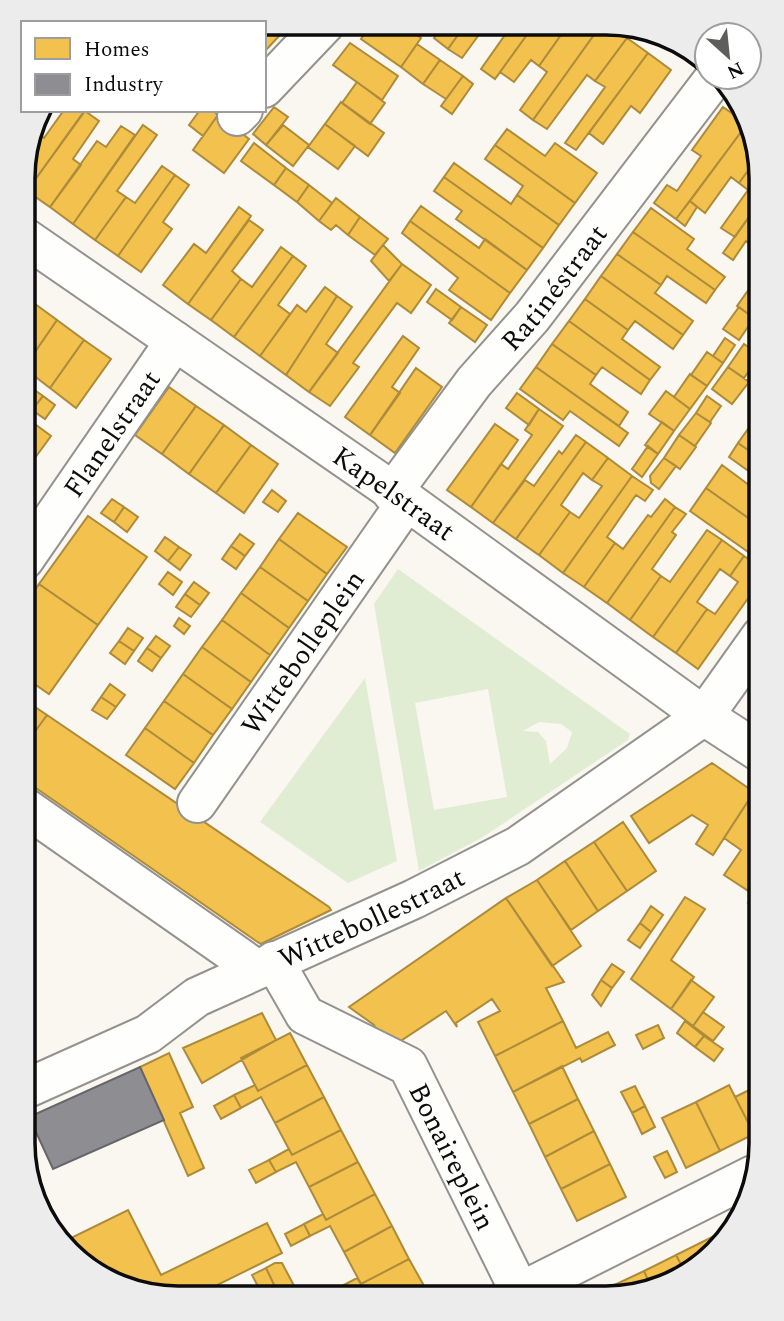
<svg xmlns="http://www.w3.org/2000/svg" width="784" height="1321" font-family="Spectral,serif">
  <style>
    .green { fill: #e1edd2; fill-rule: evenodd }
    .homes { fill: #f2c14e; stroke: #ad8b3a; stroke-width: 2 }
    .industry { fill: #8d8d92; stroke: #66666a; stroke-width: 2 }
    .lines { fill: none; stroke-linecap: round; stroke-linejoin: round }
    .minor-casing { stroke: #93928f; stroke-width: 42 }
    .minor { stroke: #fefefd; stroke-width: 38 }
    .labels { text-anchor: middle; stroke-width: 7; stroke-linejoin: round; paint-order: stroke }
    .street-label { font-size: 28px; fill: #0c0c0c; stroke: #fff }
    .rim { fill: none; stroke: #0c0c0c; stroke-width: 3.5 }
  </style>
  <rect width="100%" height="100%" fill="#f9f7f0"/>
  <path class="green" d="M 398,569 L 630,734 L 628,740 L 483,837 L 419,871 L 374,604 ZM 488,689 L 507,797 L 434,810 L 415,703 ZM 539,722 L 561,724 L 572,732 L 567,748 L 550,764 L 546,741 L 538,732 L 523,731 Z
    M 365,678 L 397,861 L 348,883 L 260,822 Z"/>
  <path class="homes" d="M 264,23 L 279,36 L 266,50 L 264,48 Z
    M 265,23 L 291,23 L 279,36 Z
    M 371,24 L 401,24 L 421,38 L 401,67 L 361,39 Z
    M 444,24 L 465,25 L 448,49 L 434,38 Z
    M 465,25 L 486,25 L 462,58 L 448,49 Z
    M 512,25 L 534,25 L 495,79 L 481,69 Z
    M 534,25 L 568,25 L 539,66 L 531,60 L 514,82 L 500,72 Z
    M 568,25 L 601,25 L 533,120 L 520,110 L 547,72 L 539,66 Z
    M 601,25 L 610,25 L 627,38 L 595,81 L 587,75 L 547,129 L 533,120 Z
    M 627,38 L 648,53 L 576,150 L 565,143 L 605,87 L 595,81 Z
    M 350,43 L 398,76 L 382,100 L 333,65 Z
    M 417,44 L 440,60 L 423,84 L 401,67 Z
    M 648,53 L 671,70 L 640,113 L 631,106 L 603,144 L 589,133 Z
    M 440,60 L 463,76 L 446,99 L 423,84 Z
    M 463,76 L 473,84 L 452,114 L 441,106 Z
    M 357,82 L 385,103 L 370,124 L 342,103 Z
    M 341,102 L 384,133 L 368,156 L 325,124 Z
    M 274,107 L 288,117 L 266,145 L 253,134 Z
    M 723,107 L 747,124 L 676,219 L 654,203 L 667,185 L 677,191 L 701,156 L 692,150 Z
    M 64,110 L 85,110 L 27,191 L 24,189 L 24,158 L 29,140 L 35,132 L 44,138 Z
    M 200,110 L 212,110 L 218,115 L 203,136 L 189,125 Z
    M 85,111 L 99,121 L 73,159 L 81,165 L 50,207 L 27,191 Z
    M 218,115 L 249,139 L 224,173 L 193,150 Z
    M 325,124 L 355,146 L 338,169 L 308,147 Z
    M 747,124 L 751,127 L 757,158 L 739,183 L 731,177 L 705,213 L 690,201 Z
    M 143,125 L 157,135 L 117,191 L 126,197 L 95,240 L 73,224 Z
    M 283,125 L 309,145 L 293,166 L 266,145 Z
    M 121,126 L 135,135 L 73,224 L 50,207 L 97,141 L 106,147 Z
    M 507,129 L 545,156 L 555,143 L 597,173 L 575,203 L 495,145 Z
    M 254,143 L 286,168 L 274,185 L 241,161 Z
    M 495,145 L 575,203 L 559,225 L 517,195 L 523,186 L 485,159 Z
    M 757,158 L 761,200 L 735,237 L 721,228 L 748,190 L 739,183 Z
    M 454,163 L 511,204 L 517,195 L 559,225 L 543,248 L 444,177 Z
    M 162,166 L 175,175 L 118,256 L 95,240 L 126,197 L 135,203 Z
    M 286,168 L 309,185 L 297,202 L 274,185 Z
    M 175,175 L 189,185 L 163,222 L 172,229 L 141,272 L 118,256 Z
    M 444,177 L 543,248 L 527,270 L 456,219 L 462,211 L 434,191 Z
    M 309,185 L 332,203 L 319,221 L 297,202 Z
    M 336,198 L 360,217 L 348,235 L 336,225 L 331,230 L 319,221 Z
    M 761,200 L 761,229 L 750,244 L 746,241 L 733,260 L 723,253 Z
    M 690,201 L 697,207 L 685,226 L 676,219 Z
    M 421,206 L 479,248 L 485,239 L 527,270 L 510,293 L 410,221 Z
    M 239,207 L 251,216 L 188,304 L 163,285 L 194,244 L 206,253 Z
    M 651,208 L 694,239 L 687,249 L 725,277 L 715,290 L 633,232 Z
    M 360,217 L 388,239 L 375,255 L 348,235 Z
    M 249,220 L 263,230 L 232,271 L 241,279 L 211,320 L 188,304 Z
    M 410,221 L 510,293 L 491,320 L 449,290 L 458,278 L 402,233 Z
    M 633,232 L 715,290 L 706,303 L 667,276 L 661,285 L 617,254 Z
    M 383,245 L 402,264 L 389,281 L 371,261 Z
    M 281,247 L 293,256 L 234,337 L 211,320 L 241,279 L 252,287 Z
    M 617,254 L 661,285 L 655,293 L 693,321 L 683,335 L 601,276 Z
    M 293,256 L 306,266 L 278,305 L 290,314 L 260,356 L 234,337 Z
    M 402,264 L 431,285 L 411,313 L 397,303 L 353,363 L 359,367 L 330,406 L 309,392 Z
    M 601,276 L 683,335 L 673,349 L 635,321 L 628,330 L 585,299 Z
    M 754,282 L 761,288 L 761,309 L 754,318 L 737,306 Z
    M 325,287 L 337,296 L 286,375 L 260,356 L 297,305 L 306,312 Z
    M 436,289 L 461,307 L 452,320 L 427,302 Z
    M 337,296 L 352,307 L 326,344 L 338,353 L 309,392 L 286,375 Z
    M 585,299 L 628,330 L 622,339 L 660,367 L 650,380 L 569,321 Z
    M 31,301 L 57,320 L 24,368 L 24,311 Z
    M 461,307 L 487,325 L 475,342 L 449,323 Z
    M 739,307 L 754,318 L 739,340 L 723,329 Z
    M 57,320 L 84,340 L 50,388 L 24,368 Z
    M 569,321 L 650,380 L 641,394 L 602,367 L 596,375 L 552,344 Z
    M 403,336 L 419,348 L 392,387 L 400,393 L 370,435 L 345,417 Z
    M 725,338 L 735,345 L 723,363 L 713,356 Z
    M 84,340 L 111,359 L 76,408 L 50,388 Z
    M 552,344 L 596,375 L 590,384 L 628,412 L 619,426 L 536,367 Z
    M 744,344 L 760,355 L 744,378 L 728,367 Z
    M 707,352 L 723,363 L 707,386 L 691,375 Z
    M 536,367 L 628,433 L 619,446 L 570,411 L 563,420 L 520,389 Z
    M 728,367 L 749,382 L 732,404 L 712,389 Z
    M 416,368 L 442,387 L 395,453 L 370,435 Z
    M 690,374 L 707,386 L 690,409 L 674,397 Z
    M 30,387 L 43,396 L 32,410 L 24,404 L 24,395 Z
    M 169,387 L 196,406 L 162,454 L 135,435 Z
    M 666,391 L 690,409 L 674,431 L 649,414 Z
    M 517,393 L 539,409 L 529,425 L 506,408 Z
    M 43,396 L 55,405 L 45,419 L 32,410 Z
    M 707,396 L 721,406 L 710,422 L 696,413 Z
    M 196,406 L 224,425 L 189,474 L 162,454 Z
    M 539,409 L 563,426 L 493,523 L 471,507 L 501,464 L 508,469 L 532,435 L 525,430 Z
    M 696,413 L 711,423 L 695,446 L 679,435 Z
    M 24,416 L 51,436 L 32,462 L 24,457 Z
    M 662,422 L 674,431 L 658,454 L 645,445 Z
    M 495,424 L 518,440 L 471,507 L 447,490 Z
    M 224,425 L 251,445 L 216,493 L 189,474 Z
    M 748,429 L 761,439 L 761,459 L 738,443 Z
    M 576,435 L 586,442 L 516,539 L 493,523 L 525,480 L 534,486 L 559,451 L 562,454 Z
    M 679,435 L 696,447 L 680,469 L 664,458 Z
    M 586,442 L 608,458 L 592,480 L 583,473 L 561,505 L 570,512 L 539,555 L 516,539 Z
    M 738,443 L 761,459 L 761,480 L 729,457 Z
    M 251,445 L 278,464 L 244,513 L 216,493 Z
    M 648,446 L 658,454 L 642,477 L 632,469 Z
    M 608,458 L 632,476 L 563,573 L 539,555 L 570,512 L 579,518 L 602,486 L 592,480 Z
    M 664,458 L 676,466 L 659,489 L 651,483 L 650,476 Z
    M 722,465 L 761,494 L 761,527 L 706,488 Z
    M 632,476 L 653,490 L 645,501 L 636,495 L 631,502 L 607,537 L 615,543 L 584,587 L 563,573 Z
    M 706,488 L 761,527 L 761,561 L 690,511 Z
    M 272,490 L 286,501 L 278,512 L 263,502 Z
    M 112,499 L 124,507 L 114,522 L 101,513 Z
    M 665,499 L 675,507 L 607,603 L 584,587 L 615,543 L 623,549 L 648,515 L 651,517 Z
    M 124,507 L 138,517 L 127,532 L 114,522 Z
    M 675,507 L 686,514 L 672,532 L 676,535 L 652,569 L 661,576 L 630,620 L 607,603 Z
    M 298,513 L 347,547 L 327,574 L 279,539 Z
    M 88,516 L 147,557 L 98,625 L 39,584 Z
    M 707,530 L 722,540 L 653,637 L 630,620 L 661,576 L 670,582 Z
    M 240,534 L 254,544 L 245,556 L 231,546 Z
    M 165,537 L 179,547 L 168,561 L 155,551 Z
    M 279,539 L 327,574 L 308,601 L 260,567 Z
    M 722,540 L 744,556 L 730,576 L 720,569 L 697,602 L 707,609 L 676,653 L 653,637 Z
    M 231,546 L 245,556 L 236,569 L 222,559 Z
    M 179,547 L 191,555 L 180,570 L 168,561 Z
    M 744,556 L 761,568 L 761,580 L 698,669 L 676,653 L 707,609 L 715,614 L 738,582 L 730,576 Z
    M 260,567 L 308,601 L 289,628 L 241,593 Z
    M 168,572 L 182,582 L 173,595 L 159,584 Z
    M 194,582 L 209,593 L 200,605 L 185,594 Z
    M 39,584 L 98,625 L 49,694 L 23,676 L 23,607 Z
    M 241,593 L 289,628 L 270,655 L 222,620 Z
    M 185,594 L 200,605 L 191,617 L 176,607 Z
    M 179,618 L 190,626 L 184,634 L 174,626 Z
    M 222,620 L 270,655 L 251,682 L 202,647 Z
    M 128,628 L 143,638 L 134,651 L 119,641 Z
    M 156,636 L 170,646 L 161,658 L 147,648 Z
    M 119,641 L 134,651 L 125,664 L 110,653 Z
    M 202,647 L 251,682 L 232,709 L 183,674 Z
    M 147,648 L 161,658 L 152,671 L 138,661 Z
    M 183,674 L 232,709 L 213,735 L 164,701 Z
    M 110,684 L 125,695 L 116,707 L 101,697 Z
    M 761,690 L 761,713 L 750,706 Z
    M 101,697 L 116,707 L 107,719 L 92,710 Z
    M 23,699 L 47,715 L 23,748 Z
    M 164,701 L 213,735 L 194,763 L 145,728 Z
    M 47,715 L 329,907 L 331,910 L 261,944 L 256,941 L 23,779 L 23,748 Z
    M 145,728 L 194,763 L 175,789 L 126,755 Z
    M 712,763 L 754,792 L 713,855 L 696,844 L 708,825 L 692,815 L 649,843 L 631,816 Z
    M 754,792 L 761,797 L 761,882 L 753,894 L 724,875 L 741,850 L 724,838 Z
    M 623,822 L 656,871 L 627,891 L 594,842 Z
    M 594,842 L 627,891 L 598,911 L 565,861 Z
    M 565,861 L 598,911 L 571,930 L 537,880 Z
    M 537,880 L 581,946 L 552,966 L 506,898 Z
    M 761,882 L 761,911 L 748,903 Z
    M 685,897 L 705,909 L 671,960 L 694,977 L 671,1009 L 631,979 Z
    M 506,898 L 564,982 L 546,988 L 563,1021 L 495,1056 L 478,1022 L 500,1011 L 492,999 L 456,1023 L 457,1027 L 446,1011 L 399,1042 L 386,1034 L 380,1038 L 374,1025 L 349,1007 Z
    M 651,906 L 663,915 L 651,932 L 640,923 Z
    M 640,923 L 651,932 L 640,948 L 628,940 Z
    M 761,931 L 761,950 L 752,944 Z
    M 612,964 L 624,972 L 612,988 L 601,980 Z
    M 601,980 L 612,988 L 601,1006 L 592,995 Z
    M 691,980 L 714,997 L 693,1026 L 671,1009 Z
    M 703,1012 L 724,1027 L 713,1041 L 693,1026 Z
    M 262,1013 L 276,1040 L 202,1083 L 183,1048 Z
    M 563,1021 L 576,1048 L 608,1032 L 615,1045 L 582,1062 L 580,1058 L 513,1092 L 495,1056 Z
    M 685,1021 L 704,1036 L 695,1047 L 677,1033 Z
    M 658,1025 L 664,1038 L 643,1049 L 636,1035 Z
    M 290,1033 L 307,1065 L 258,1091 L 241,1058 Z
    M 704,1036 L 723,1049 L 714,1061 L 695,1047 Z
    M 169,1053 L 193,1107 L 180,1113 L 204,1168 L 188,1176 L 140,1067 Z
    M 307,1065 L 324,1097 L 275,1123 L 261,1097 L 241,1108 L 234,1095 L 255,1085 L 258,1091 Z
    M 562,1066 L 578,1099 L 529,1124 L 513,1092 Z
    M 761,1084 L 761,1131 L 754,1134 L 735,1097 Z
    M 729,1085 L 754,1134 L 720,1151 L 696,1102 Z
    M 635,1086 L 645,1106 L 632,1113 L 621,1092 Z
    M 234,1095 L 241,1108 L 221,1119 L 214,1106 Z
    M 324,1097 L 341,1130 L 292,1155 L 275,1123 Z
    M 578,1099 L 594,1131 L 545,1157 L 529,1124 Z
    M 696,1102 L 720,1151 L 686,1168 L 662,1118 Z
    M 645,1106 L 655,1127 L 642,1134 L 632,1113 Z
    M 341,1130 L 358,1162 L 309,1187 L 296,1162 L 276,1172 L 269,1160 L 289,1149 L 292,1155 Z
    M 594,1131 L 610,1164 L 561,1189 L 545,1157 Z
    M 667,1151 L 677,1172 L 665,1178 L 654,1157 Z
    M 269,1160 L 276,1172 L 256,1183 L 249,1170 Z
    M 358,1162 L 375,1194 L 326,1220 L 309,1187 Z
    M 610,1164 L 626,1197 L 577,1221 L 561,1189 Z
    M 375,1194 L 392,1226 L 344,1252 L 330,1226 L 310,1236 L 304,1224 L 323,1214 L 326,1220 Z
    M 128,1210 L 161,1275 L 267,1223 L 282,1253 L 193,1297 L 157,1297 L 85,1267 L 71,1238 Z
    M 304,1224 L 310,1236 L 291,1246 L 285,1234 Z
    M 392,1226 L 409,1259 L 361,1284 L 344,1252 Z
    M 734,1226 L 729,1237 L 715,1248 L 710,1238 Z
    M 710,1238 L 715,1248 L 685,1272 L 676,1255 Z
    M 676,1255 L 685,1272 L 665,1287 L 652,1289 L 644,1271 Z
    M 409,1259 L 428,1293 L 420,1298 L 368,1298 L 364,1291 L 343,1297 L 338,1288 L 357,1278 L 361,1284 Z
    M 275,1263 L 282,1263 L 300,1297 L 280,1297 L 266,1268 Z
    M 266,1268 L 276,1289 L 263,1296 L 252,1275 Z
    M 644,1271 L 652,1289 L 615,1297 L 610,1287 Z
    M 338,1288 L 343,1297 L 321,1297 Z"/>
  <path class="industry" d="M 140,1067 L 164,1120 L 53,1169 L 29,1117 Z"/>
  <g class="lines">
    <g class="minor-casing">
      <g id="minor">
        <path d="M 264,88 L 325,24"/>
        <path d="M 237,116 L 243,110"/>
        <path id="s1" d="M 24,237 L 407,501 L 704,716 L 761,753"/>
        <path id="s2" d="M 392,493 L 474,382 L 532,317 L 715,77"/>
        <path id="s3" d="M 24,560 L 175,341"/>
        <path id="s4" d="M 197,803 L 407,501"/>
        <path d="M 23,806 L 256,969"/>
        <path id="s5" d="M 274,961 L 305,1015 L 408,1066 L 520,1292"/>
        <path id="s6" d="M 23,1090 L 148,1034 L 197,997 L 414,899 L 518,846 L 704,716 L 761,636"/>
        <path d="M 508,1298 L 753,1175"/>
      </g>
    </g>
    <use href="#minor" class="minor"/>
  </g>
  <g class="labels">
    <g class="street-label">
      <text dy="10" stroke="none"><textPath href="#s2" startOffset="262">Ratinéstraat</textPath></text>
      <text dy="10" stroke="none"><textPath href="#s3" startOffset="154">Flanelstraat</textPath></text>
      <text dy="10" stroke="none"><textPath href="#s1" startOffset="450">Kapelstraat</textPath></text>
      <text dy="10" stroke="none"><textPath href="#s4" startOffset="184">Wittebolleplein</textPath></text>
      <text dy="10" stroke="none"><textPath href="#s6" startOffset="390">Wittebollestraat</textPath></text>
      <text dy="10" stroke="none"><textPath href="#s5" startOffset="278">Bonaireplein</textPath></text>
    </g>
  </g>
  <path d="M0 0H784V1321H0ZM178 35H606A143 143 0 0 1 749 178V1143A143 143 0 0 1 606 1286H178A143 143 0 0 1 35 1143V178A143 143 0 0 1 178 35Z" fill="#ececec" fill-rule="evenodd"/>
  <path class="rim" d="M178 35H606A143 143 0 0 1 749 178V1143A143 143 0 0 1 606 1286H178A143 143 0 0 1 35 1143V178A143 143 0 0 1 178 35Z"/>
  <rect x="21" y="21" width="245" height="91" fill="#ffffff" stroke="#9e9e9e" stroke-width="2"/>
  <rect x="35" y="38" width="35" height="21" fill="#f2c14e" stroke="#9e9e9e" stroke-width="2"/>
  <text x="84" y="56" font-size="21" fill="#0c0c0c">Homes</text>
  <rect x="35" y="74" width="35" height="21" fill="#8d8d92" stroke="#9e9e9e" stroke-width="2"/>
  <text x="84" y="91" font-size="21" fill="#0c0c0c">Industry</text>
  <g transform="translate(728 56) rotate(153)"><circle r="33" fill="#ffffff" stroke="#9e9e9e" stroke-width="2"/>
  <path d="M0-5L12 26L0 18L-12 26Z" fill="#5f5e5c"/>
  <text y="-10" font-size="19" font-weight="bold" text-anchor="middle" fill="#0c0c0c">N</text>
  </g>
</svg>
